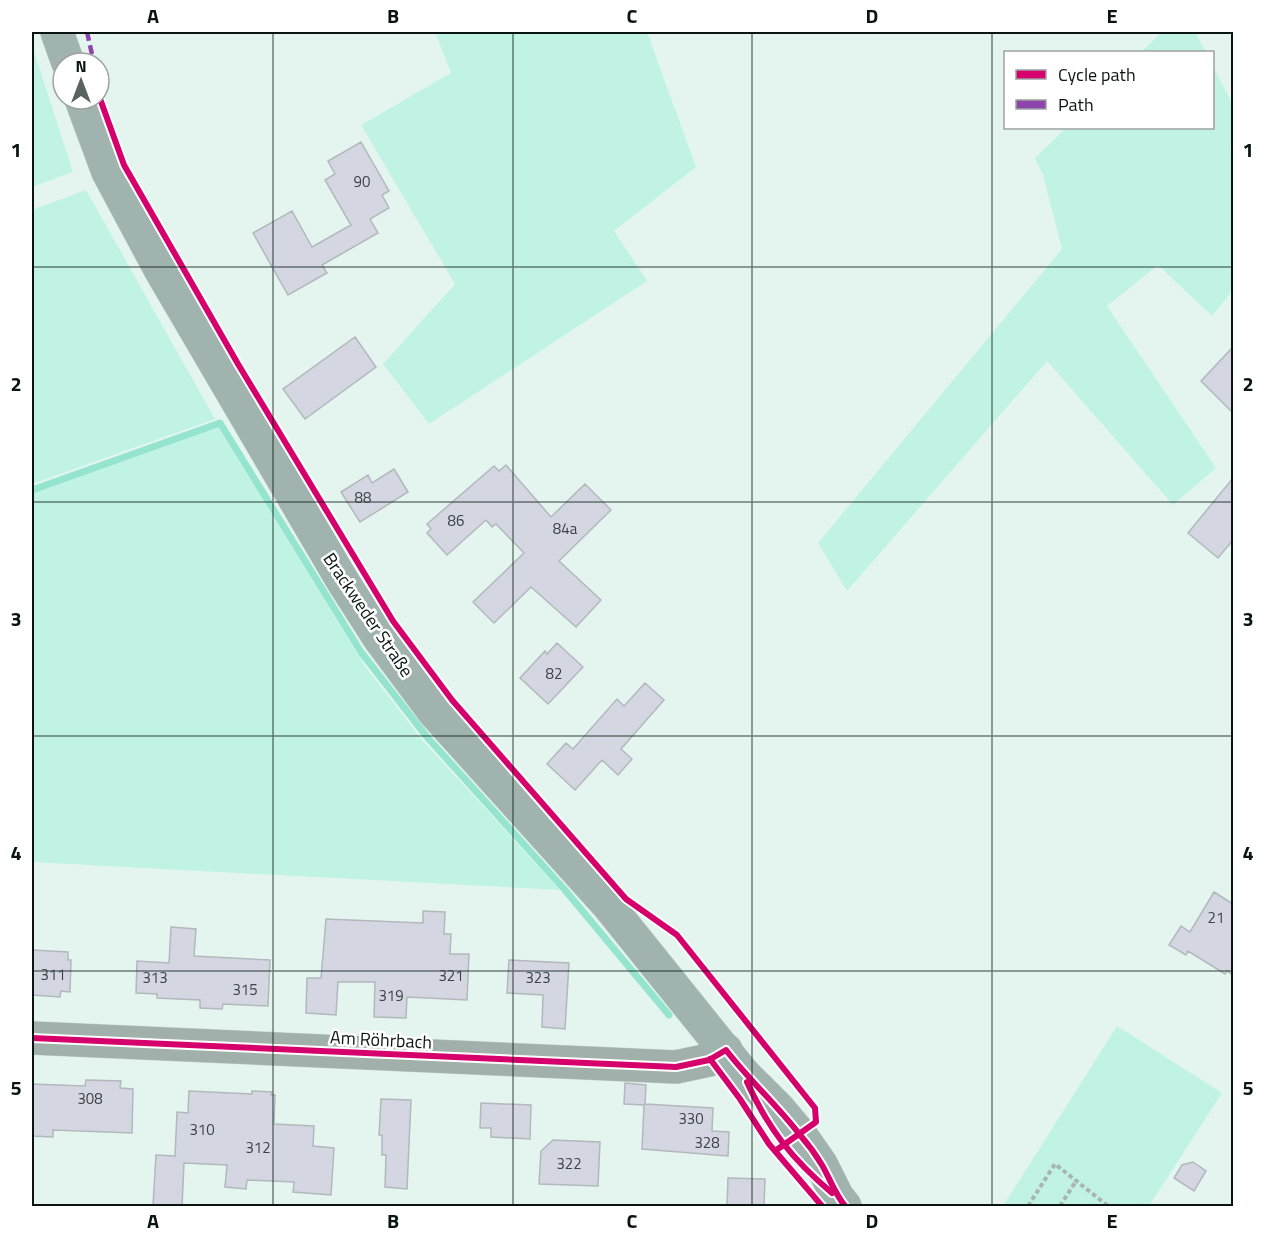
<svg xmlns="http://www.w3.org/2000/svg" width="1265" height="1238" font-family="'Titillium Web',sans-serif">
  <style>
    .green { fill: #c1f3e5 }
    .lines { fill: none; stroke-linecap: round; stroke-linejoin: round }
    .stream { stroke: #95e4d0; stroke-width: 7 }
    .building { fill: #d4d6e1; stroke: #b2b8bb; stroke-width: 1.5 }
    .minor-casing { stroke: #c3cfcc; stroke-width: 34 }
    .major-casing { stroke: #c3cfcc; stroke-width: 34 }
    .path { stroke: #a8b5b2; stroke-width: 4; stroke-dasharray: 4.5 3; stroke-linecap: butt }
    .minor { stroke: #a1b0ab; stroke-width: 33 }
    .major { stroke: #a0b3ae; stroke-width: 33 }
    .quiet { stroke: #8e44ad; stroke-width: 4.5; stroke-dasharray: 9 4.5; stroke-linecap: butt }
    .cycleway-casing { stroke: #fff; stroke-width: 10 }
    .cycleway { stroke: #d6006c; stroke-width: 6 }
    .grid { fill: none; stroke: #0a1512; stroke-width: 1.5; stroke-opacity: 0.55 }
    .labels { text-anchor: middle; stroke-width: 5; stroke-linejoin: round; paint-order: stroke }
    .number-label { font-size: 15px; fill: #3c4546 }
    .street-label { font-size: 18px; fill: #0a1512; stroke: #fff }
    .neatline { fill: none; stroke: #0a1512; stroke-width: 2 }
    .grid-label { font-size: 20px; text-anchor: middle; font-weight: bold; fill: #0a1512 }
  </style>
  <rect width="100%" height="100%" fill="#e4f5f0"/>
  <path class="green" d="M 435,32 L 647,32 L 696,167 L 614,231 L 647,281 L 429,424 L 383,364 L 455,284 L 361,125 L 451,73 Z
    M 1162,32 L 1195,32 L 1206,52 L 1141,52 Z
    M 32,45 L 73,172 L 32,187 Z
    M 1213,66 L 1233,105 L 1233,290 L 1212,316 L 1158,265 L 1107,306 L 1216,468 L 1173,505 L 1047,361 L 847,591 L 818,543 L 1062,249 L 1043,175 L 1035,158 L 1066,128 L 1212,128 Z
    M 86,190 L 215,419 L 32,484 L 32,210 Z
    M 218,427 L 365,666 L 423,741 L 560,890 L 32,862 L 32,493 Z
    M 1117,1026 L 1222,1093 L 1149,1206 L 1003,1206 Z"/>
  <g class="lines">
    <path class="stream" d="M 32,490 L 220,423 L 361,652 L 427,737 L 565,890 L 669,1015"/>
  </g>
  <path class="building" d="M 361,142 L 389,191 L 382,195 L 389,208 L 370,219 L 378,233 L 322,265 L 327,273 L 288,295 L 253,233 L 292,211 L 312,247 L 351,225 L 325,180 L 335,174 L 328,161 Z
    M 355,337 L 376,367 L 305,419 L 283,389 Z
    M 1233,347 L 1233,413 L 1201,381 Z
    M 506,465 L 551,517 L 585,484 L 611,510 L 559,561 L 601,600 L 576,627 L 531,587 L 494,623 L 473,602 L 524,553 L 496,524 L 492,527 L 486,520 L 447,555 L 427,533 L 431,529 L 427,524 L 494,466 L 499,471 Z
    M 394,469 L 408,492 L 360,522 L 341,492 L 368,475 L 372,483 Z
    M 1233,478 L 1233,540 L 1218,558 L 1188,533 Z
    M 557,643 L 583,667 L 548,704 L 520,678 L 545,651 L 547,654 Z
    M 645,683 L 664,700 L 621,749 L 632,759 L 618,775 L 602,760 L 575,790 L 547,764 L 566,743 L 573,749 L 617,699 L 624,706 Z
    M 1214,892 L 1233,904 L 1233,975 L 1227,971 L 1225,974 L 1188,951 L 1186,955 L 1169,945 L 1181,926 L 1190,932 Z
    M 423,911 L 445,912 L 444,934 L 451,934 L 450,954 L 469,954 L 467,1000 L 407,997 L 406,1018 L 374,1017 L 375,982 L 338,982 L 336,1015 L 306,1013 L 307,978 L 321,978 L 326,919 L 423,923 Z
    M 171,927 L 196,929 L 194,956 L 270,960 L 268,1006 L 223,1004 L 222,1009 L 200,1008 L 200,1000 L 157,998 L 157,994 L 136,993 L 137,961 L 169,963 Z
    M 32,950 L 68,952 L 68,960 L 71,960 L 70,992 L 61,991 L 60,997 L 32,995 Z
    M 509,960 L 569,963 L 565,1029 L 542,1027 L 543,995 L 507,993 Z
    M 86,1080 L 121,1081 L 120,1088 L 133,1089 L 132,1133 L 53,1130 L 53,1137 L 32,1136 L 32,1084 L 85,1086 Z
    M 625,1083 L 646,1085 L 645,1104 L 713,1108 L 712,1131 L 729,1132 L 728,1156 L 642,1149 L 644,1105 L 624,1104 Z
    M 189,1091 L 252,1094 L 252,1091 L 272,1092 L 271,1095 L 275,1095 L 274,1124 L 314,1126 L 313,1146 L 334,1148 L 331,1195 L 293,1192 L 294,1182 L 247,1180 L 246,1189 L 225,1187 L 227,1165 L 184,1163 L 182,1206 L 153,1206 L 156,1155 L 175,1156 L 177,1112 L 188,1113 Z
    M 381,1099 L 411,1100 L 407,1189 L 385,1187 L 386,1155 L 382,1155 L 382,1135 L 379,1135 Z
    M 481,1103 L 531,1105 L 530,1139 L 491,1137 L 491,1128 L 480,1128 Z
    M 553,1140 L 600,1142 L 598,1186 L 539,1184 L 541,1151 Z
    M 1193,1162 L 1206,1171 L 1194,1191 L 1174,1178 L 1182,1165 Z
    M 728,1178 L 765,1179 L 764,1206 L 727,1206 Z"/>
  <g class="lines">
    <g class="minor-casing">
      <path id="minor" d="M 32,1038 L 676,1067 L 709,1060 L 726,1050"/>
    </g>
    <g class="major-casing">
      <path id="major" d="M 57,32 L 68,63
        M 81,99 L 108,172 L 161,271 L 342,580 L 379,638 L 434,712 L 608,905 L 743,1073 L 779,1109 L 800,1134 L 821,1164 L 837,1196 L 845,1206"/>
    </g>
    <path class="path" d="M 1028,1206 L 1055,1164 L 1108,1206
      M 1060,1206 L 1076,1181"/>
    <use href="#minor" class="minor"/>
    <use href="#major" class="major"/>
    <path class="quiet" d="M 87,32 L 94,63"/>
    <g class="cycleway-casing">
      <path id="cycleway" d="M 99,96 L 124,165 L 238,364 L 393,621 L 452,700 L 626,899 L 677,935 L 815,1108 L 816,1122 L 775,1151
        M 32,1038 L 676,1067 L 709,1060 L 726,1050 C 749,1080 777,1105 800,1135 C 808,1144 816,1155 822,1165 C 830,1179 835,1194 845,1206
        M 710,1059 L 740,1099 L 769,1144 L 822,1206
        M 747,1082 C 769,1130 792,1159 832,1193"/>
    </g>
    <use href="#cycleway" class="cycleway"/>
  </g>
  <path class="grid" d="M 273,32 L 273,1206M 513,32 L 513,1206M 752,32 L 752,1206M 992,32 L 992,1206M 32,267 L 1234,267M 32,502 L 1234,502M 32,736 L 1234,736M 32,971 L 1234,971"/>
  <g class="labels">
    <g class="number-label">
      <text x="362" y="187">90</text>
      <text x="363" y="503">88</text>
      <text x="456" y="526">86</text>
      <text x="565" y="534">84a</text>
      <text x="554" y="679">82</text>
      <text x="1216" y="923">21</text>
      <text x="53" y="980">311</text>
      <text x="451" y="981">321</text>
      <text x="155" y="983">313</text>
      <text x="538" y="983">323</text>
      <text x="245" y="995">315</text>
      <text x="391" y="1001">319</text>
      <text x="90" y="1104">308</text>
      <text x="691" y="1124">330</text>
      <text x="202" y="1135">310</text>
      <text x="707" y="1148">328</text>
      <text x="258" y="1153">312</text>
      <text x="569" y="1169">322</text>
    </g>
    <g class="street-label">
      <text transform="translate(368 615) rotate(56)" y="6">Brackweder Straße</text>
      <text transform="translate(381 1040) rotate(3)" y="6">Am Röhrbach</text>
    </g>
  </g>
  <rect width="1265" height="1238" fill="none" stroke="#ffffff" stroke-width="66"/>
  <rect x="1004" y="51" width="210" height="78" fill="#ffffff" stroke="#9da1a0" stroke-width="1.5"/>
  <rect x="1016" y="70" width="30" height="9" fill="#d6006c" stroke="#9da1a0" stroke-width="1.5"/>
  <text x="1058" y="81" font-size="18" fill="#0a1512">Cycle path</text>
  <rect x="1016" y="100" width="30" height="9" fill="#8e44ad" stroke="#9da1a0" stroke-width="1.5"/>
  <text x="1058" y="111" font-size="18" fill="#0a1512">Path</text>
  <g transform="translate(81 81)"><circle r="28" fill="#ffffff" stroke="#9da1a0" stroke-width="1.5"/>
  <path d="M0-4.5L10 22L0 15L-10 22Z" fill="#566360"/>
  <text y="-9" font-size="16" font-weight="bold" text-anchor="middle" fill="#0a1512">N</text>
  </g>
  <rect x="33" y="33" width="1199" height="1172" class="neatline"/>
  <g class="grid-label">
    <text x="153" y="23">A</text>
    <text x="393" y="23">B</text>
    <text x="632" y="23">C</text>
    <text x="872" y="23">D</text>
    <text x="1112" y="23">E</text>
    <text x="16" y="157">1</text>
    <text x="1248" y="157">1</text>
    <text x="16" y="391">2</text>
    <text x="1248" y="391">2</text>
    <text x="16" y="626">3</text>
    <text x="1248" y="626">3</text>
    <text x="16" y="860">4</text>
    <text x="1248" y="860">4</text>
    <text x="16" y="1095">5</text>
    <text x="1248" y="1095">5</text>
    <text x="153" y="1228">A</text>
    <text x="393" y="1228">B</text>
    <text x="632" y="1228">C</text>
    <text x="872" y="1228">D</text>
    <text x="1112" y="1228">E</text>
  </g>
</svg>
